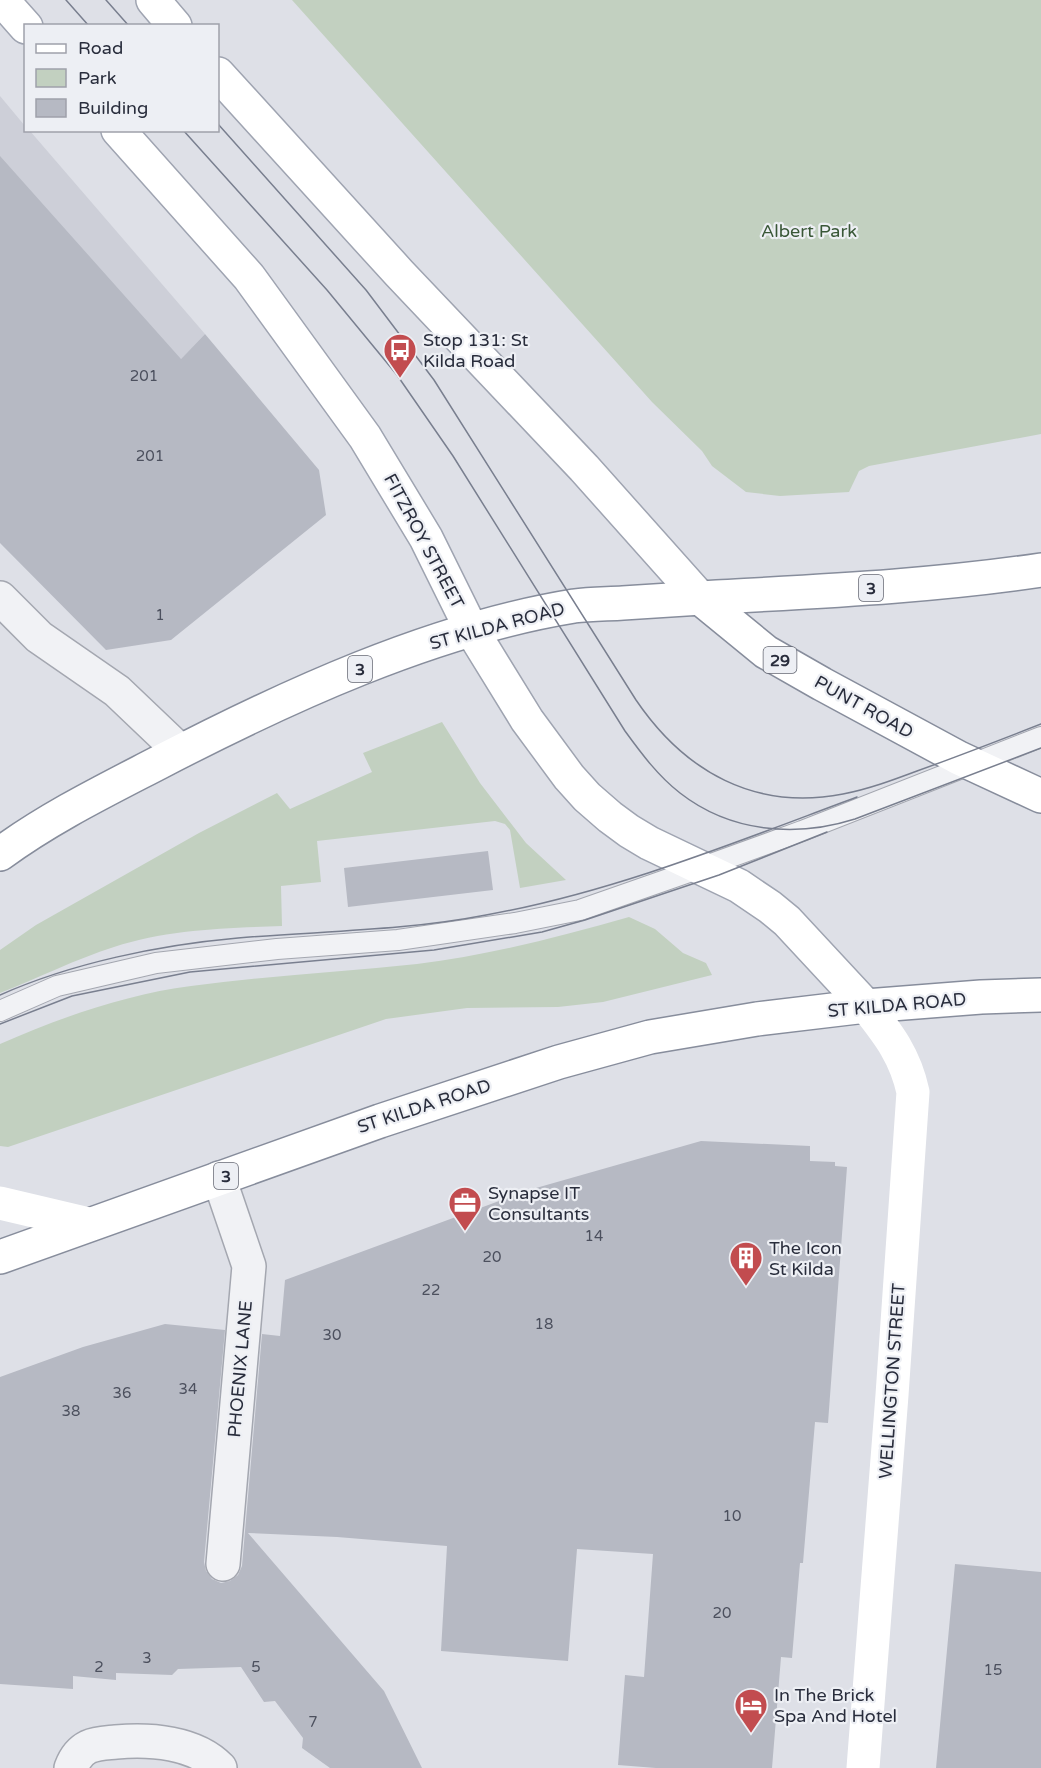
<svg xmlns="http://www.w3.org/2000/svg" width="1041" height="1768" font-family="'Varela Round',sans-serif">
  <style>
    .built { fill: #cdcfd8 }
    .green { fill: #c2d0c0 }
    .building { fill: #b6b9c3 }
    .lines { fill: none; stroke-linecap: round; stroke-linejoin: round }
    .lane-casing { stroke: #a4a7b0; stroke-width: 22 }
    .street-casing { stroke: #a4a7b0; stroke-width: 36 }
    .primary-casing { stroke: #9fa4b1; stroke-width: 36 }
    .highway-casing { stroke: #878d9c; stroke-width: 36 }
    .lane { stroke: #f1f2f5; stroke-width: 20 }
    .street { stroke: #f1f2f5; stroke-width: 33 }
    .secondary { stroke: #fff; stroke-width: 33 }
    .primary { stroke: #fff; stroke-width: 33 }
    .highway { stroke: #fff; stroke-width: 33 }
    .tram { stroke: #797f8f; stroke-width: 1.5 }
    .labels { text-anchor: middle; stroke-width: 4.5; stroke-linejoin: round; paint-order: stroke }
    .number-label { font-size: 15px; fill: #4c505e }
    .shield { fill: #edeff4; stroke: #646773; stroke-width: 1.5 }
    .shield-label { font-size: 16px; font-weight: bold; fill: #292d3c }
    .park-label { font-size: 18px; fill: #395737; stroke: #edeff4 }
    .poi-label { font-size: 18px; fill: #292d3c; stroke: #edeff4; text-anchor: start }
    .street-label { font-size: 18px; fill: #292d3c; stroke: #edeff4 }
  </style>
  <rect width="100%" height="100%" fill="#dee0e7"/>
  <path class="built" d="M 0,96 L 25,126 L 26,130 L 30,131 L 205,334 L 181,359 L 0,520 Z"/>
  <path class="green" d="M 292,0 L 1041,0 L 1041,434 L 869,466 L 859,471 L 849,492 L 780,496 L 746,492 L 712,466 L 702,451 L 652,402 Z
    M 442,722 L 480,783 L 526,843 L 566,880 L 520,888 L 510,830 L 505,824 L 495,821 L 317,841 L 321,882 L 281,886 L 282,926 C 226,928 168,929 114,947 C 76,959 38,978 0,993 L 0,950 L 36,925 L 199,833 L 277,793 L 290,809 L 372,772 L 363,753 Z
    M 629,917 L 655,929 L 683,953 L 706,963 L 712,975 L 603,1002 L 558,1007 L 467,1008 L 386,1019 L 8,1147 L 0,1146 L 0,1044 C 59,1018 127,994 191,986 C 266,976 342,972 417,964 C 489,955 559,937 629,917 Z"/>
  <path class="building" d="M 0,156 L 181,359 L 205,334 L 319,470 L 326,515 L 171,640 L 106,650 L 0,543 Z
    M 488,851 L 493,890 L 348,907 L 344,868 Z
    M 701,1141 L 810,1146 L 810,1161 L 835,1162 L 835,1166 L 847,1167 L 828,1423 L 815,1422 L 803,1563 L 800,1563 L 792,1658 L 781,1657 L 772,1768 L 656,1768 L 618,1765 L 625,1675 L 644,1677 L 653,1554 L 577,1549 L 568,1661 L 441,1651 L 447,1546 L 337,1537 L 248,1533 L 384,1691 L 422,1768 L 330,1768 L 302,1748 L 303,1738 L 275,1701 L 264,1702 L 241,1667 L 178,1669 L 172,1675 L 116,1673 L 116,1680 L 73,1676 L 73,1689 L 0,1684 L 0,1377 L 83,1347 L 165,1324 L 225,1330 L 204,1562 L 206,1571 L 212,1579 L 221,1583 L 230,1581 L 238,1575 L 242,1566 L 262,1334 L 280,1336 L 285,1280 L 529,1190 Z
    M 955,1564 L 1041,1572 L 1041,1768 L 936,1768 Z"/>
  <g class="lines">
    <g class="lane-casing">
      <path id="lane" d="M 0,1011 L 57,986 L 156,963 L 277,949 L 398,940 L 515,923 L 580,910 L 703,867 L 802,831 L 1041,737"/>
    </g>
    <g class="street-casing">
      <path id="street" d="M 0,598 L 39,637 L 117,691 L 180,751
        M 219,1178 L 249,1266 L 223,1564
        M 71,1768 C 74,1760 80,1751 88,1747 C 97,1743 107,1743 116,1742 C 150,1739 195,1742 220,1768"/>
    </g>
    <g class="primary-casing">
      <path id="primary" d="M 2,0 L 26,27
        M 153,0 L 175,26
        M 218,74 L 399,273 L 584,468 L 700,598
        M 118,130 L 249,277 L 365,437 L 426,538 L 471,629 L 527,720 L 569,777 L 587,797 L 610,817 L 629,831 L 649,843 L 739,886 L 770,907 L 787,921 L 866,1006"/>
    </g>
    <g class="highway-casing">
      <path id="highway" d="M 700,598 L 766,652 L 822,684 L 959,758 L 1041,796
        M 0,854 C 49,818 104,791 158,763 C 285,697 432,629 574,606 C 590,604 607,604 623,603 C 655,601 686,599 717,597 C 825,591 934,586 1041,570
        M 0,1257 L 380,1121 L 559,1062 L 650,1037 L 757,1019 L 866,1006 L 981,997 L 1041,995"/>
    </g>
    <use href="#lane" class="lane"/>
    <use href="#street" class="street"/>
    <path class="secondary" d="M 0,1203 L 89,1224
      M 863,1768 L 892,1395 L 913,1092 C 905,1055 888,1034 866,1006"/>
    <use href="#primary" class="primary"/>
    <use href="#highway" class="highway"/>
    <path class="tram" d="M 66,0 L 89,26
      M 106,0 L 129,26
      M 218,124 L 366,290 L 434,380 L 636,700 C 685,772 755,811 843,794 C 869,789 893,780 917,771 C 959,756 1000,740 1041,724
      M 183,130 L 327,290 L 397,375 L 453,456 L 625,731 C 641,753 658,776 680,793 C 730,832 795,838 855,819 L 1041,748
      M 0,995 C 72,963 159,945 238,938 C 320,931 404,931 486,915 C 614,892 736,842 857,797
      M 0,1024 L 72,996 L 190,972 L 434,950 L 542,932 L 585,920 L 719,875 L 827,832"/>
  </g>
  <defs>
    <g id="bus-pin" transform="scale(1.725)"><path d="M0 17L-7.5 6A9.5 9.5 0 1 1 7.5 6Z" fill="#c24c4f" stroke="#edeff4"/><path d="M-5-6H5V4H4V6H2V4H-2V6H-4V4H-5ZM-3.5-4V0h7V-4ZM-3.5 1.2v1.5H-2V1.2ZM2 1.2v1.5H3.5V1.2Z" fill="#fff"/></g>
    <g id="office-pin" transform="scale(1.725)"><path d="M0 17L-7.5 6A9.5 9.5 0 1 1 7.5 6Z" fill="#c24c4f" stroke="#edeff4"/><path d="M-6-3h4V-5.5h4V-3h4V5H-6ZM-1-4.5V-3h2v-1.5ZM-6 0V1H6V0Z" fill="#fff"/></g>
    <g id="building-pin" transform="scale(1.725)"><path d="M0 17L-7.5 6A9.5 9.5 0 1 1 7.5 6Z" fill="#c24c4f" stroke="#edeff4"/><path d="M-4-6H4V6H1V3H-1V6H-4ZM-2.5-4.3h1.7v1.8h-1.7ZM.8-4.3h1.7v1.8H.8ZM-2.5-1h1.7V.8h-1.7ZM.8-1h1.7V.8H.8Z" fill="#fff"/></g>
    <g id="hotel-pin" transform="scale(1.725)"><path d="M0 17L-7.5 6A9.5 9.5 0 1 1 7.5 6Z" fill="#c24c4f" stroke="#edeff4"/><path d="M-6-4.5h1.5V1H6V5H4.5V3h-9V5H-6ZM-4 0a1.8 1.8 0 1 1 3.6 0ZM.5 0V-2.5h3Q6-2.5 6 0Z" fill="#fff"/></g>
  </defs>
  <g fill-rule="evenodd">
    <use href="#bus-pin" x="400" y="350"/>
    <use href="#office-pin" x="465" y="1203"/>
    <use href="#building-pin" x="746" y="1258"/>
    <use href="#hotel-pin" x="751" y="1705"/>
  </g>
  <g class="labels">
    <g class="number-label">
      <text x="144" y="381">201</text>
      <text x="150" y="461">201</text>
      <text x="160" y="620">1</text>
      <text x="594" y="1241">14</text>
      <text x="492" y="1262">20</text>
      <text x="431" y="1295">22</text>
      <text x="544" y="1329">18</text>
      <text x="332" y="1340">30</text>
      <text x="188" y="1394">34</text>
      <text x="122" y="1398">36</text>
      <text x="71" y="1416">38</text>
      <text x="732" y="1521">10</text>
      <text x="722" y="1618">20</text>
      <text x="147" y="1663">3</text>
      <text x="99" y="1672">2</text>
      <text x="256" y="1672">5</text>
      <text x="993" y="1675">15</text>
      <text x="313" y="1727">7</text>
    </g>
    <g class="shield">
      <rect x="859" y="575" width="24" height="26" rx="4.5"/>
      <rect x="763.5" y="647" width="33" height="26" rx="4.5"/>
      <rect x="348" y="656" width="24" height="26" rx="4.5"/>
      <rect x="214" y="1163" width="24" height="26" rx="4.5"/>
    </g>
    <g class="shield-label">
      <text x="871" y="594">3</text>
      <text x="780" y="666">29</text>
      <text x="360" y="675">3</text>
      <text x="226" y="1182">3</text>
    </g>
    <g class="park-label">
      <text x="809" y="237">Albert Park</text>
    </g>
    <g class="poi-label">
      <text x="423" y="346">Stop 131: St<tspan x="423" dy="21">Kilda Road</tspan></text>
      <text x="488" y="1199">Synapse IT<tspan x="488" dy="21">Consultants</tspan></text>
      <text x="769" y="1254">The Icon<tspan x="769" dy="21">St Kilda</tspan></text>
      <text x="774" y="1701">In The Brick<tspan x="774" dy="21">Spa And Hotel</tspan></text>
    </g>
    <g class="street-label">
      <text transform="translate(424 541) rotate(62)" y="6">FITZROY STREET</text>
      <text transform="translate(497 626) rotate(-15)" y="6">ST KILDA ROAD</text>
      <text transform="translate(864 707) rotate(29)" y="6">PUNT ROAD</text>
      <text transform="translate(897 1005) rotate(-5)" y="6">ST KILDA ROAD</text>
      <text transform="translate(424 1106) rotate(-18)" y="6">ST KILDA ROAD</text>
      <text transform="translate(240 1369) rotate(-85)" y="6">PHOENIX LANE</text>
      <text transform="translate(892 1381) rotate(-86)" y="6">WELLINGTON STREET</text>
    </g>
  </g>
  <rect x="24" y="24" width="195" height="108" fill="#edeff4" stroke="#9fa1aa" stroke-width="1.5"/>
  <rect x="36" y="44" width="30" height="9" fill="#ffffff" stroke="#9fa1aa" stroke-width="1.5"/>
  <text x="78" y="54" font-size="18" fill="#292d3c">Road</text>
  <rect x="36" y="69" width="30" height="18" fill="#c2d0c0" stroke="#9fa1aa" stroke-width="1.5"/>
  <text x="78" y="84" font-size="18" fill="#292d3c">Park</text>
  <rect x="36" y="99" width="30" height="18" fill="#b6b9c3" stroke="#9fa1aa" stroke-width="1.5"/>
  <text x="78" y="114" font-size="18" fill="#292d3c">Building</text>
</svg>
